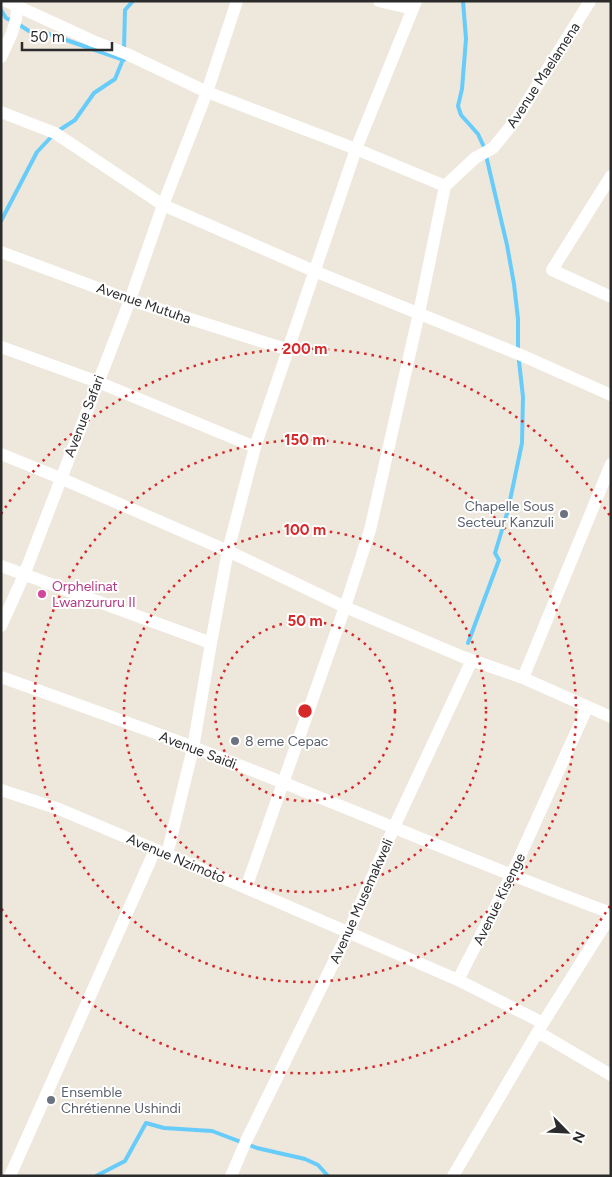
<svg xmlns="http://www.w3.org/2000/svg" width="612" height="1177" font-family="Figtree,sans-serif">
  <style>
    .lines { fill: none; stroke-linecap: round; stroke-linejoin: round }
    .stream { stroke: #67ccf9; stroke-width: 4 }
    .minor { stroke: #fff; stroke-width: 12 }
    .ring { fill: none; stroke: #d62828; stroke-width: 2.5; stroke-dasharray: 2.5 5 }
    .worship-dot { fill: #6b7280; stroke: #fff; stroke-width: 2 }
    .hotel-dot { fill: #d1479c; stroke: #fff; stroke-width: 2 }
    .labels { text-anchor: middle; stroke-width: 4; stroke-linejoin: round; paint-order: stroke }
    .street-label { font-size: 14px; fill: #2b2b2b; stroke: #fff }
    .worship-label { font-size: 14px; fill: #5b616d; stroke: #fff; text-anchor: start }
    .hotel-label { font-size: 14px; fill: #b23c85; stroke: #fff; text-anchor: start }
    .centre { fill: #d62828; stroke: #fff; stroke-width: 2.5 }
    .ring-label { font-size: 15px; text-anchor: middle; font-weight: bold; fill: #d62828; stroke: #fff; stroke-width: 4; stroke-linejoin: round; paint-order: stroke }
  </style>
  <rect width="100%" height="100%" fill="#eee7dc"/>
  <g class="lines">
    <path class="stream" d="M 463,1 L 466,39 L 462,89 L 458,106 L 461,115 L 478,134 L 484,147 L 507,245 L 514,284 L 518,319 L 518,352 L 523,397 L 522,443 L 508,510 L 495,553 L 499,560 L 468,643
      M 1,10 L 6,18 L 12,21
      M 18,24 L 29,31 L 46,33 L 124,60
      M 124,50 L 125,10 L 133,1
      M 58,131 L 75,120 L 94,93 L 115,79 L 124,57
      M 1,221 L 37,152 L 53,135
      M 96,1176 L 125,1161 L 146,1123 L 164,1128 L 212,1131 L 257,1148 L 305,1159 L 318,1165 L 328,1176"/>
    <path class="minor" d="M 6,1 L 93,41 L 127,54 L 207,92 L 356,149 L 445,186
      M 379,1 L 413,9
      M 1,57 L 12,33 L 16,19 L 18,1
      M 1,112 L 55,133 L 163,205 L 314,271 L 521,355 L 611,395
      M 1,252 L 130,300 L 289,350
      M 609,296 L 552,270 L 611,176
      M 1,347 L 98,382 L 255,447
      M 1,454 L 60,478 L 228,551 L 345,607 L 463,657 L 523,678 L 611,717
      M 1,566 L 211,643
      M 1,626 L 24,575 L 130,300 L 163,205 L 207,92 L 237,1
      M 1,677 C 65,700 129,723 193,747 C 333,801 470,861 611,913
      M 523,678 L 611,464
      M 1,790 L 59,809 L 246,888 L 458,980 L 543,1023
      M 167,855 L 193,748 L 211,643 L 228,551 L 255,447 L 356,149 L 416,1
      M 246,888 L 345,607 L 370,530 L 419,313 L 445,186 L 475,158 L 493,148 L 515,121 L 590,1
      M 458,980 L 511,876 L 587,708
      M 538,1032 L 611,1075
      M 10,1176 L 155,850
      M 231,1176 L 246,1141 L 348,933 L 394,827 L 472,660
      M 453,1176 L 543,1023 L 611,915"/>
  </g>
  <g class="ring">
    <circle cx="305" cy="711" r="90"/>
    <circle cx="305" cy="711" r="181"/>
    <circle cx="305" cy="711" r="271"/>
    <path d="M610 906A362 362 0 0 1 1 908M1 514A362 362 0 0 1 610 516"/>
  </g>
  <g class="worship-dot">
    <circle cx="564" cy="514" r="5"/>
    <circle cx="235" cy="741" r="5"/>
    <circle cx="51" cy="1100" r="5"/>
  </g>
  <circle class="hotel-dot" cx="42" cy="594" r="5"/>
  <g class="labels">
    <g class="street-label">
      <text transform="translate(543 75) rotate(-57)" y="5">Avenue Maelamena</text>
      <text transform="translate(144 303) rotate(19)" y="5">Avenue Mutuha</text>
      <text transform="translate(84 416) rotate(-69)" y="5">Avenue Safari</text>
      <text transform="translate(198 750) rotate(21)" y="5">Avenue Saidi</text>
      <text transform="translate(176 858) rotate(23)" y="5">Avenue Nzimoto</text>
      <text transform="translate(499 899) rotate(-64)" y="5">Avenue Kisenge</text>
      <text transform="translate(361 901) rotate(-66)" y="5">Avenue Musemakweli</text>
    </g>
    <g class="worship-label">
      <text x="554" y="511" text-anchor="end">Chapelle Sous<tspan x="554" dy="16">Secteur Kanzuli</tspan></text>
      <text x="245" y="746">8 eme Cepac</text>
      <text x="61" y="1097">Ensemble<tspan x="61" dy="16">Chrétienne Ushindi</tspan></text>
    </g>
    <g class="hotel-label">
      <text x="52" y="591">Orphelinat<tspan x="52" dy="16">Lwanzururu II</tspan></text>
    </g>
  </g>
  <circle cx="305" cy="711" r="8" class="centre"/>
  <g class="ring-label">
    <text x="305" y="354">200 m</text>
    <text x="305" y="445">150 m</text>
    <text x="305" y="535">100 m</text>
    <text x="305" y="626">50 m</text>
  </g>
  <rect width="612" height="1177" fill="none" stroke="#2b2b2b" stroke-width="5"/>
  <g transform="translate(567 1132) rotate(114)" stroke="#ffffff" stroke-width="4" paint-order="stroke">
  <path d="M0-4L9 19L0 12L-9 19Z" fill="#2b2b2b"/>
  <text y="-8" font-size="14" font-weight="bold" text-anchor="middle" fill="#2b2b2b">N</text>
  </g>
  <path d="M22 42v8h90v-8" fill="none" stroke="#2b2b2b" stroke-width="2.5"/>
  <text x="30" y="42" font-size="15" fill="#2b2b2b" stroke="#ffffff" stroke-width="4" paint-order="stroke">50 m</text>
</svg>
